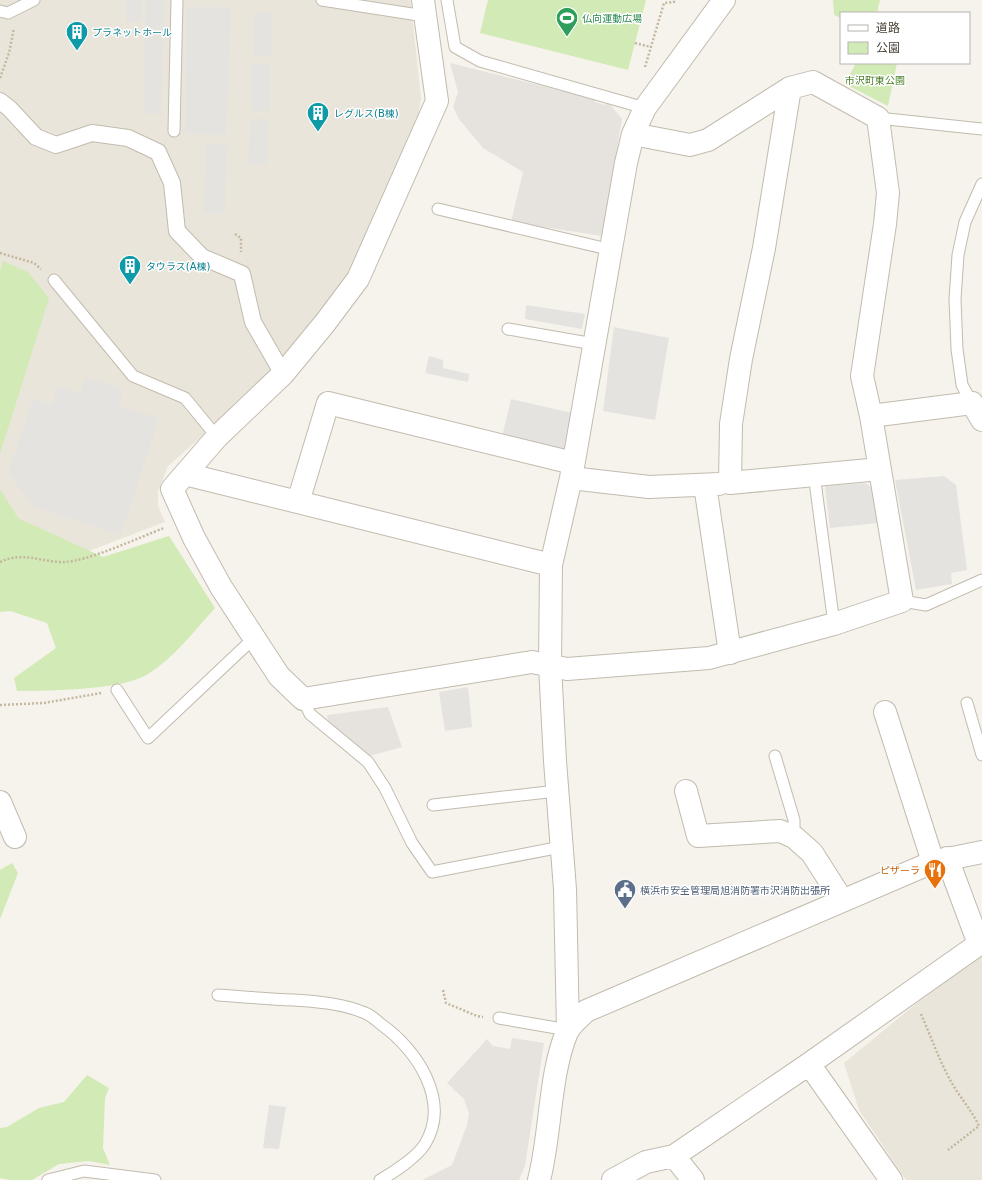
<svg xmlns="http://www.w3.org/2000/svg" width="982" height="1180" font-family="'DejaVu Sans','Noto Sans JP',sans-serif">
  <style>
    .residential { fill: #eae5da }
    .industrial { fill: #e6e2dd }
    .green { fill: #d2eab5 }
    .parking { fill: #e5e3e0 }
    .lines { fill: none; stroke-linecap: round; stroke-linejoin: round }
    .service-casing { stroke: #c2bbae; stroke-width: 13 }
    .pedestrian-casing { stroke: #c2bbae; stroke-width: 18 }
    .minor-casing { stroke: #c2bbae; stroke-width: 24 }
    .tertiary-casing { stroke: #c2bbae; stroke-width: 24 }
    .path { stroke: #c4b79f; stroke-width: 2.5; stroke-dasharray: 2 2; stroke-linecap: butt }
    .service { stroke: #fff; stroke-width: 11 }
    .pedestrian { stroke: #fff; stroke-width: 16 }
    .minor { stroke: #fff; stroke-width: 22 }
    .tertiary { stroke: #fff; stroke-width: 22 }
    .labels { text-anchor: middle; stroke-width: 3; stroke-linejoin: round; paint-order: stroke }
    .leisure-label { font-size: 10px; fill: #27864d; stroke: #fff; text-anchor: start }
    .culture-label { font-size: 10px; fill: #0d838f; stroke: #fff; text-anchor: start }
    .park-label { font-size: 10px; fill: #4a7f2a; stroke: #fff }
    .food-label { font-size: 10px; fill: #c56008; stroke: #fff; text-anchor: end }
    .service-label { font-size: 10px; fill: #4e5e75; stroke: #fff; text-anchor: start }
  </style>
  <rect width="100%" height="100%" fill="#f6f3ec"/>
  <path class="residential" d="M 0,0 L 410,0 L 412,14 L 421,98 L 419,113 L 346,278 L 279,368 L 168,466 L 158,491 L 158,506 L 165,522 L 89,551 L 63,558 L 0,557 Z
    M 980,956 L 982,956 L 982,1180 L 906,1180 L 859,1110 L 844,1063 L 917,1003 Z"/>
  <path class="industrial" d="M 450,63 L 595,99 L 595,102 L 606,105 L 608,102 L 622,119 L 602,236 L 511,222 L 523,172 L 483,148 L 459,119 L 453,107 L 458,92 Z
    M 388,707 L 402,747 L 369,756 L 328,722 L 327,715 Z
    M 512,1038 L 544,1043 L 525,1166 L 519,1180 L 422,1180 L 452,1165 L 467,1125 L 469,1114 L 464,1099 L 447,1083 L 487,1039 L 493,1046 L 510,1049 Z"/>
  <path class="green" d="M 488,0 L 646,0 L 628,70 L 480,33 Z
    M 833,0 L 880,0 L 877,13 L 841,13 L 841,18 L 834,15 Z
    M 856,63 L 897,63 L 888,106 L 845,84 Z
    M 3,261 L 28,272 L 49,298 L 0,454 L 0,271 Z
    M 0,489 L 18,518 L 103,557 L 169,536 L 215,608 C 195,630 174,658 148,674 C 124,690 47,691 17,691 L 14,678 L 56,648 L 47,623 L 10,611 L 0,612 Z
    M 12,863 L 18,873 L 0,919 L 0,870 Z
    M 87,1075 L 109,1088 L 105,1098 L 103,1148 L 110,1165 L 89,1161 L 59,1164 L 32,1180 L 9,1180 L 0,1178 L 0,1128 L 7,1127 L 39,1108 L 64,1102 Z"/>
  <path class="parking" d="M 126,0 L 142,0 L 141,22 L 126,22 Z
    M 146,0 L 165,0 L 161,114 L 143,113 Z
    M 187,7 L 231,7 L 226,135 L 185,134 Z
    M 254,12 L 273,13 L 272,56 L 253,56 Z
    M 252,64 L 270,64 L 270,111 L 252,111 Z
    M 251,118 L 269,120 L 267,165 L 248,164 Z
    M 206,144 L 227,145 L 225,214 L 204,213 Z
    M 526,305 L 585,314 L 582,329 L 525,319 Z
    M 614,327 L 669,338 L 655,420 L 603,411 Z
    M 429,356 L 443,360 L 443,368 L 469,374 L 468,382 L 425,373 Z
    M 86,377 L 123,389 L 119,406 L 159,418 L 121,535 L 34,507 L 8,473 L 33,399 L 52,405 L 58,386 L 80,393 Z
    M 511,399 L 572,413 L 565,450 L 501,441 Z
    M 944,476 L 956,485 L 967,570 L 951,573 L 952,584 L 916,590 L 895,480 Z
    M 865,483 L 874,489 L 879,523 L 830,528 L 825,486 Z
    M 468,687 L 472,727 L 445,731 L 439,692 Z
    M 269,1105 L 286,1107 L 279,1149 L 263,1148 Z"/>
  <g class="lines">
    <g class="service-casing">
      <path id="service" d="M 322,0 L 425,16
        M 447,0 L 455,47 L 480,61 L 645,108
        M 0,11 L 8,13 L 34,0
        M 878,118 L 982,129
        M 174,131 L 177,0
        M 438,209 L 612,250
        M 54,280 L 133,376 L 185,398 L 217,437
        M 508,329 L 594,344
        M 972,403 L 962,385 L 957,349 L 955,299 L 958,255 L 965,222 L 982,184
        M 814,474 L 834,624
        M 902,601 L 926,605 L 982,580
        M 117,690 L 148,738 L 255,637
        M 303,699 L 310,714 L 368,762 L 385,788 L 412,843 L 432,872 L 561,847
        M 967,703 L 982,755
        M 775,756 L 794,820 L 794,837
        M 433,805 L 557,791
        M 218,995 C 243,997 268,999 294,1000 C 318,1002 342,1003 365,1013 C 371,1015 377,1021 382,1025 C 417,1050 451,1101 425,1144 C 417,1157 393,1173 380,1180
        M 499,1018 L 568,1030
        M 48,1180 L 84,1171 L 155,1180"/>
    </g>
    <g class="pedestrian-casing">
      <path id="pedestrian" d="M 0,101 L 9,108 L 36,137 L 56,145 L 92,133 L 128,138 L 158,152 L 172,183 L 177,231 L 202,257 L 242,274 L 253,322 L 283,374"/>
    </g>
    <g class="minor-casing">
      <path id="minor" d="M 423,0 L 437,101 L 358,279 L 325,323 L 283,374 L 217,437 L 172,489 L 194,538 L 221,587 L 279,676 L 303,699 L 532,662 L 567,669 L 709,658 L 834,624 L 902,601 L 871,416 L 972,403 L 982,420
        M 633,134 L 690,145 L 708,140 L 790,88
        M 871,416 L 862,376 L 885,224 L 888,193 L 878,118 L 813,82 L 790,88 L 764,248 L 741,359 L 731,424 L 730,483 L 880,469
        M 185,474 L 551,565
        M 571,478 L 649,487 L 719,484
        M 705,485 L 730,653
        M 298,502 L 328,403 L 573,463
        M 885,712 L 933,862
        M 686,791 L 698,836 L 780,831 L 794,837 L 812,853 L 842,900
        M 0,802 L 15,837
        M 568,1030 L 565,889 L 555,761 L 550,666 L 551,565 L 571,478 L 626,163 L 633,134 L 645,108 L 724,0
        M 809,1064 L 891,1180
        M 674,1156 L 693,1180
        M 613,1180 L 646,1162 L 674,1156 L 809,1064 L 979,944 L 947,858"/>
    </g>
    <g class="tertiary-casing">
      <path id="tertiary" d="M 539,1180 C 551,1134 549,1075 567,1032 C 571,1024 580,1017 586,1011 L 933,862 L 982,852"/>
    </g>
    <path class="path" d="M 635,43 L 651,47
      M 645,67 L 664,3 L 674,2 L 674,0
      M 0,78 L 9,53 L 14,28
      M 235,234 L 241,238 L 241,252
      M 0,253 L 34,263 L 41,269
      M 0,562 C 24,551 39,562 63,562 C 87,562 140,537 164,528
      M 0,705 L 44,703 L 101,693
      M 443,990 L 446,1003 L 477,1016 L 483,1017
      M 921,1014 C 932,1039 941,1066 956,1090 C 964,1102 973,1113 979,1126 L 948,1150"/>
    <use href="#service" class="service"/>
    <use href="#pedestrian" class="pedestrian"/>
    <use href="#minor" class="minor"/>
    <use href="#tertiary" class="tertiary"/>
  </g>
  <defs>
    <g id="stadium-pin" transform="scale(1.15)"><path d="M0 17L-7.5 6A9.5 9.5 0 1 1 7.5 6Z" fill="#2e9e5b" stroke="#fff"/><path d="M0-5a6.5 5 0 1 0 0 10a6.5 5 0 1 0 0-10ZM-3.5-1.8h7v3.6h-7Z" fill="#fff"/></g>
    <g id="building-pin" transform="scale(1.15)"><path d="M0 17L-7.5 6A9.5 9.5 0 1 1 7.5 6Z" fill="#0f9aa8" stroke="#fff"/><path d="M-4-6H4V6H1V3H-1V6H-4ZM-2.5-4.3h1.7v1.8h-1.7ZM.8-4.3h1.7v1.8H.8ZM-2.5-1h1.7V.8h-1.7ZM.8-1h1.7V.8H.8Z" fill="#fff"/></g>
    <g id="restaurant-pin" transform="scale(1.15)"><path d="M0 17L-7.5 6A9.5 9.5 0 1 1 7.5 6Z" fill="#e8710a" stroke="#fff"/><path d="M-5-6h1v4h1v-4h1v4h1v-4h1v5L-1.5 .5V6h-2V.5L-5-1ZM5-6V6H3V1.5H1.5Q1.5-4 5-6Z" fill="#fff"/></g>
    <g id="civic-pin" transform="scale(1.15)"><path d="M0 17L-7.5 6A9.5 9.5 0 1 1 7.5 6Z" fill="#5c6f8a" stroke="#fff"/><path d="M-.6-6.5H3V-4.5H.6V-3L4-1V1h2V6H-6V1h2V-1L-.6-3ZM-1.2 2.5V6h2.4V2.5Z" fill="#fff"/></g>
  </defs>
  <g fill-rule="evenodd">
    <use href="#stadium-pin" x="567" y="18"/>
    <use href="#building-pin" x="77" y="32"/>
    <use href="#building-pin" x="318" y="113"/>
    <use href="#building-pin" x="130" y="266"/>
    <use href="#restaurant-pin" x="935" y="870"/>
    <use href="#civic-pin" x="625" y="890"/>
  </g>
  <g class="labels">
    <g class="leisure-label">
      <text x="582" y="22">仏向運動広場</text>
    </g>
    <g class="culture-label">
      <text x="92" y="36">プラネットホール</text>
      <text x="334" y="117">レグルス(B棟)</text>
      <text x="146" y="270">タウラス(A棟)</text>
    </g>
    <g class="park-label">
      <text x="875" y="84">市沢町東公園</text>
    </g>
    <g class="food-label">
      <text x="920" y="874">ピザーラ</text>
    </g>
    <g class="service-label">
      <text x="640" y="894">横浜市安全管理局旭消防署市沢消防出張所</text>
    </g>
  </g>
  <rect x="840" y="12" width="130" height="52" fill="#ffffff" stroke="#b7b4b0"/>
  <rect x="848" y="25" width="20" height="6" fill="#ffffff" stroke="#b7b4b0"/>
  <text x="876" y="32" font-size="12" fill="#4b4439">道路</text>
  <rect x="848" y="42" width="20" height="12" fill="#d2eab5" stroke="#b7b4b0"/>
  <text x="876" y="52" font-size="12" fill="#4b4439">公園</text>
</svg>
